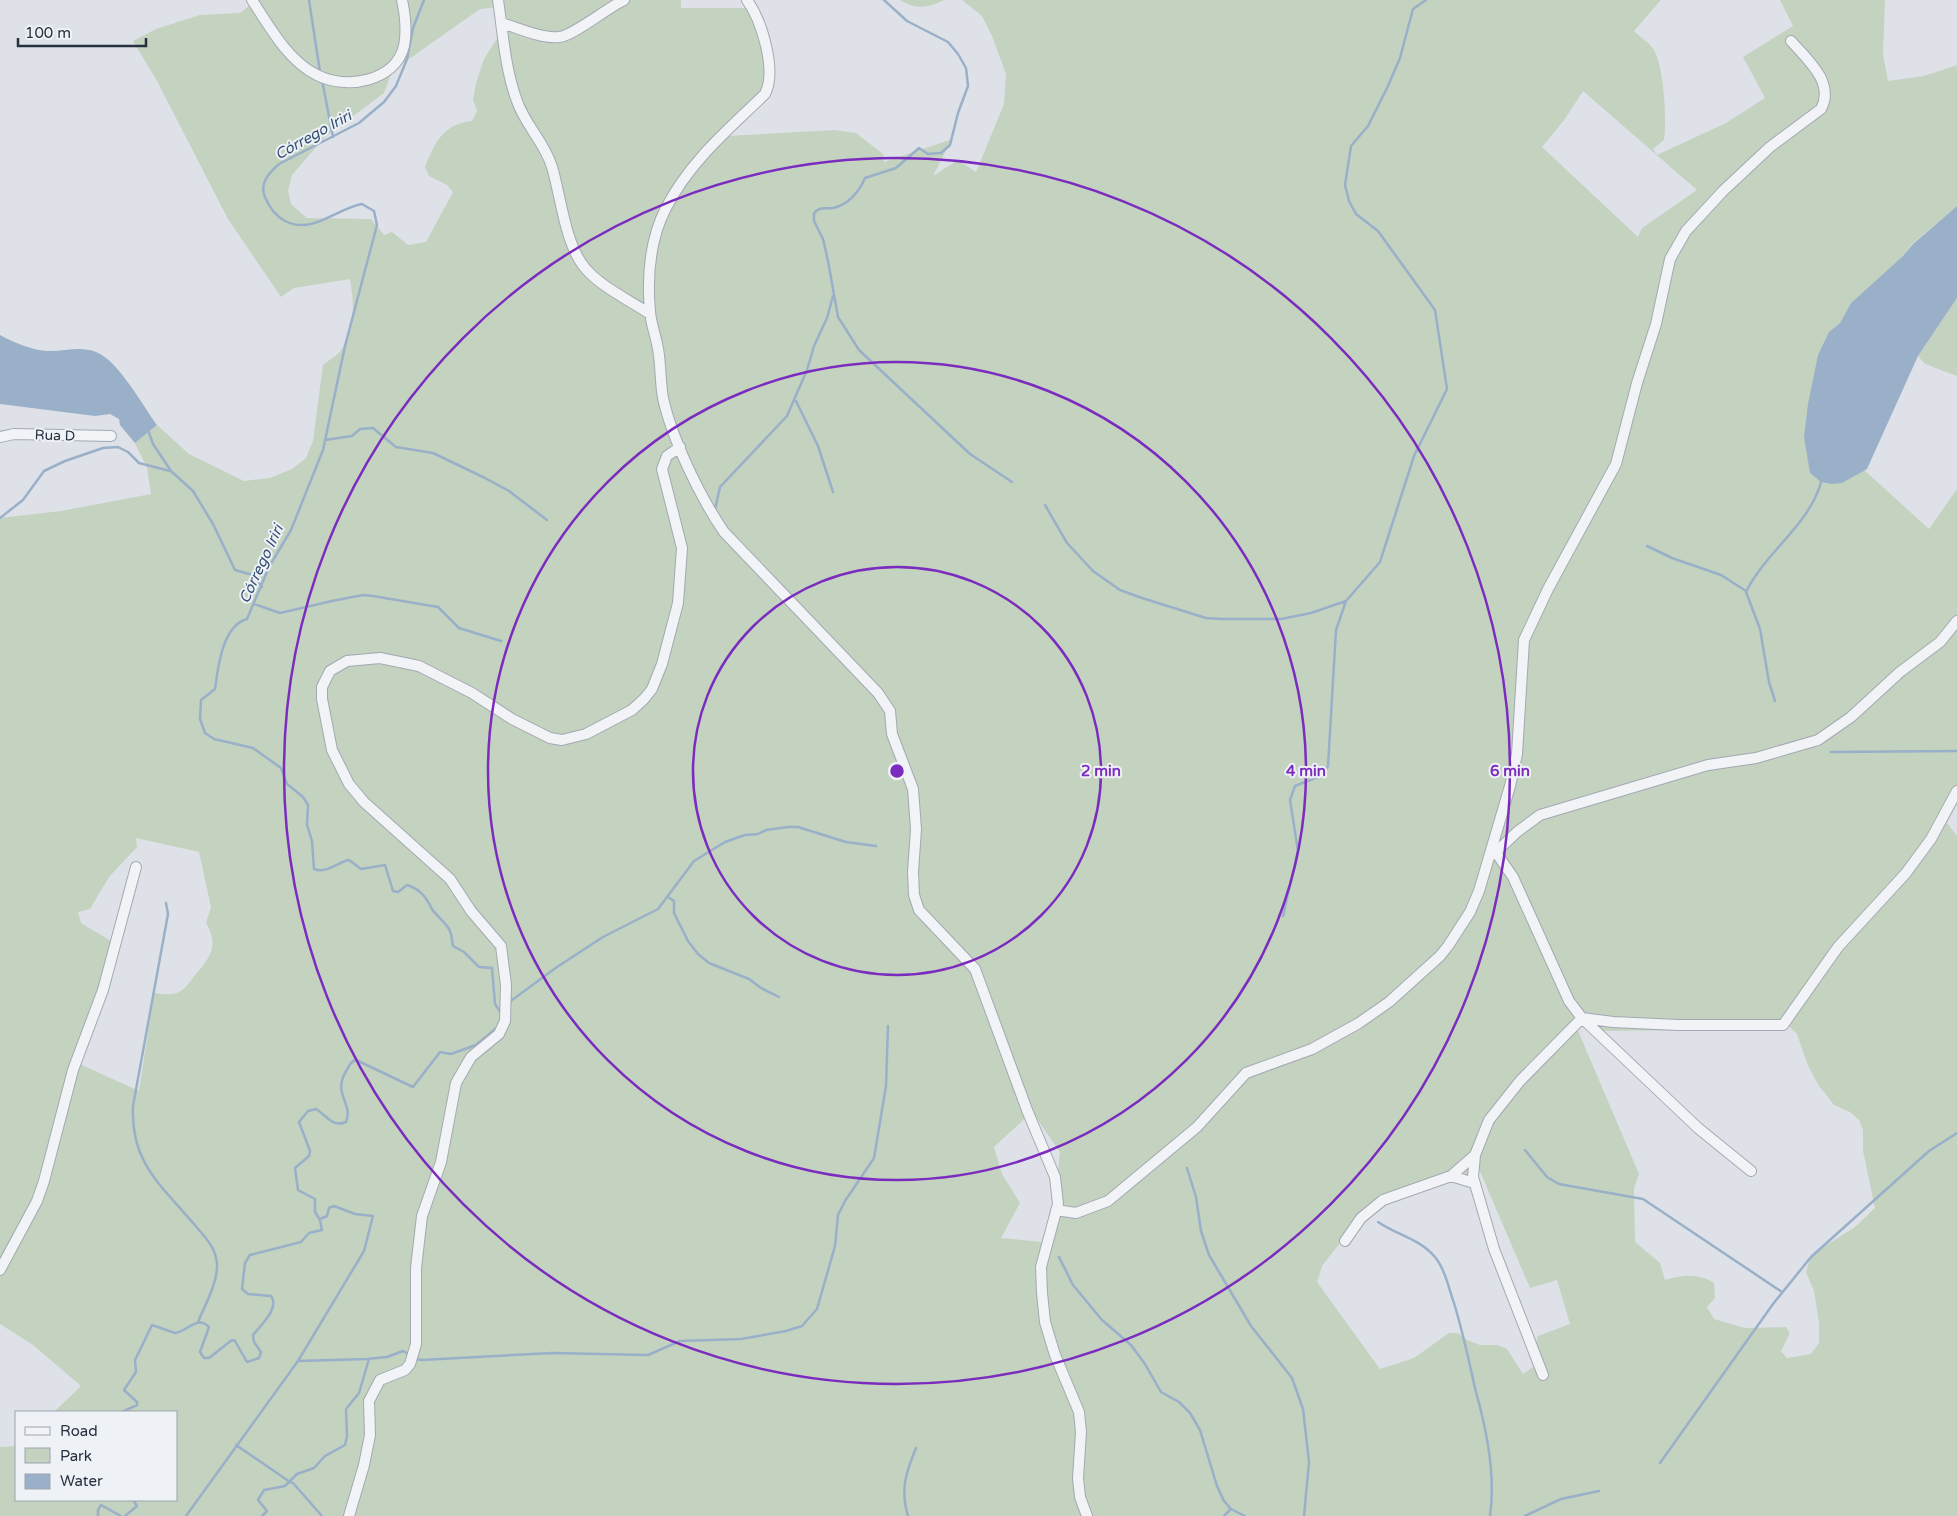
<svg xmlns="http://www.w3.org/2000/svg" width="1957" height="1516" font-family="'Varela Round',sans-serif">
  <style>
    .green { fill: #c4d2c0; fill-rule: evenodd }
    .water { fill: #99b0c8 }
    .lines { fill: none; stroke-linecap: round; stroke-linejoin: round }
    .stream { stroke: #99b0c8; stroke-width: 2.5 }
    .minor-casing { stroke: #a3a9b2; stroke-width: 12 }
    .minor { stroke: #f1f3f6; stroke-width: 10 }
    .ring { fill: none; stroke: #7b2cbf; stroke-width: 2.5 }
    .labels { text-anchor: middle; stroke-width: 4; stroke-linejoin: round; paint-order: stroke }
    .street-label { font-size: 14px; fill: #27303f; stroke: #eef1f6 }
    .water-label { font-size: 15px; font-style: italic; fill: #324f73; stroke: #eef1f6 }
    .centre { fill: #7b2cbf; stroke: #eef1f6; stroke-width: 2.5 }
    .ring-label { font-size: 15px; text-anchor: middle; font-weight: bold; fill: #7b2cbf; stroke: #eef1f6; stroke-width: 4; stroke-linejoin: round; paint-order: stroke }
  </style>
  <rect width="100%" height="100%" fill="#dee2e8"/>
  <path class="green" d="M 252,0 L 681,0 L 681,8 L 754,8 L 771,88 L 728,136 L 835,130 L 856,133 L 883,154 L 884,162 L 952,139 L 933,176 L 958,160 L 976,172 L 1004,104 L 1006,74 L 992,36 L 982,16 L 962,0 L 1661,0 L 1634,31 C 1640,37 1650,43 1654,50 C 1664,68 1667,120 1664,140 L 1653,149 L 1657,155 L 1726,123 L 1765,98 L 1743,57 L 1793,26 L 1780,0 L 1885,0 L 1883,54 L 1888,81 L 1924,76 L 1957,65 L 1957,206 L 1913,243 L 1903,256 L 1851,303 L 1840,323 L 1829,332 L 1810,473 C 1832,490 1843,482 1864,470 L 1929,529 L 1957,489 L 1957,804 L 1947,823 L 1957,836 L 1957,1516 L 0,1516 L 0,1447 L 16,1446 L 16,1500 L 176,1500 L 176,1412 L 54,1412 L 81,1386 L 33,1345 L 0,1324 L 0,518 L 61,511 L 151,494 L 147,468 L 135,443 L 157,425 L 189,454 L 244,481 L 270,478 L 292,469 L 306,458 L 313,441 L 323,365 C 329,360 338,355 342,349 C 356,328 354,303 350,279 L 294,288 L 281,297 L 228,219 L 157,81 L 133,41 L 156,29 L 200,15 L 240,13 L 253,3 ZM 499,7 L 501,32 L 484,59 L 476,83 L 473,100 L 477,111 L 472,121 C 443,124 435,142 425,167 L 429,176 L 447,185 L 453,192 L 426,242 L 408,245 L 392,232 L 384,235 L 371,219 L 307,218 L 291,204 L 288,191 L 292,175 L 324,138 L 384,93 L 392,71 L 480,9 ZM 1583,91 L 1697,190 L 1642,228 L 1638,237 L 1542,147 L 1565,119 ZM 136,838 L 199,852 L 211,907 L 206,923 C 219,945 211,957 195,975 C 191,980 187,987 182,990 C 175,996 162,994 154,993 L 139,1091 L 75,1062 L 119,946 L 81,923 L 78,912 L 90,909 L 109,877 L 137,847 ZM 1786,1023 L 1797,1034 L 1808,1066 L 1819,1086 L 1834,1105 L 1850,1112 L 1859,1120 L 1863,1130 L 1863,1151 L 1875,1208 L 1855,1227 L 1811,1255 L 1806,1272 L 1814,1291 L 1819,1323 L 1819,1343 L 1811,1354 L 1787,1358 L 1781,1351 L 1790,1333 L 1786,1327 L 1745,1328 L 1714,1319 L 1707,1307 L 1715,1298 L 1714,1283 C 1697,1273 1684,1275 1665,1280 L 1660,1263 L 1635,1242 L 1634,1188 L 1639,1174 L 1576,1026 L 1603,1031 L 1718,1030 ZM 1032,1112 L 1060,1152 L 1057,1181 L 1058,1214 L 1043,1242 L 1001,1238 L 1020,1203 L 1002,1174 L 994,1147 ZM 1479,1169 L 1530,1288 L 1557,1280 L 1570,1324 L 1538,1336 L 1534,1350 L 1536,1365 L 1523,1374 L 1507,1349 L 1497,1345 L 1480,1345 L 1467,1340 L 1458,1333 L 1449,1333 L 1414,1358 L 1380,1369 L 1317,1282 L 1322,1266 L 1364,1212 L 1395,1196 L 1467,1176 Z
    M 900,0 L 944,0 C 928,8 916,10 900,0 Z
    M 1957,298 L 1957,376 L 1925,364 L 1918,356 Z"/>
  <path class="water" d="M 1957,206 L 1957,298 L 1918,356 L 1867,469 L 1842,483 L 1832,484 L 1821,482 L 1810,473 L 1804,437 L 1808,404 L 1818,355 L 1829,332 L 1840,323 L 1851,303 L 1903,256 L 1913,244 Z
    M 0,335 C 15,343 33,351 51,351 C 66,351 81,346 96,352 C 118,360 143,406 157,425 L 135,443 L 120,425 L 119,419 L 110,414 L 95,416 L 0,404 Z"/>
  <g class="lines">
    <path class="stream" d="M 309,0 L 320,72
      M 424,0 L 413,28 L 407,59 L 396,86 L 384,102 L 359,123 L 279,164 C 269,173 259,183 265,197 C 269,207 276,216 285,221 C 313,235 335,209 362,204 L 374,211 L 377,225 L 345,346 L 323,450 L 291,530 L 269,567 L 247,619 C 222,626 218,668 215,689 L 201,700 L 200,719 L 205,733 L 214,739 L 253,748 L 281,768 L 287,784 L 303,797 L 308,805 L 307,825 L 312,841 L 314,869 C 326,874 338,862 349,860 L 361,869 L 385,865 L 393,891 L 398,892 L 407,885 C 420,889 426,897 432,909 C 437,917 446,922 450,931 C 452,936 452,941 453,946 L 464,952 L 479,967 L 492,968 L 495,1004 L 501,1013
      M 884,0 L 907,21 L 948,42 L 958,54 L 966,68 L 968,86 L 958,113 L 950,145 L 941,153 L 928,154 L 919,148 L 896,168 L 865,178 C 859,192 848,205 833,208 C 825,209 820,206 814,213 L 814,221 L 823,239 L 828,261 L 838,317 L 859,350 L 970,454 L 1012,482
      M 322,80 L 333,137
      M 796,401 L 818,446 L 833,492
      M 148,430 L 153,444 L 171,471 L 193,491 L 213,524 L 235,570 L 253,575 L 262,587
      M 325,440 L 352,436 L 360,429 L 373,428 L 396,447 L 433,453 L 485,478 L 509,491 L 547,520
      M 1045,505 L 1067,543 L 1093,571 L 1120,590 L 1142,598 L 1206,618 L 1221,619 L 1281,619 L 1311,613 L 1346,601
      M 715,509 L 720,487 L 787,416 L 807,370 L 814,346 L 827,318 L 833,296
      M 0,518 L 23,500 L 44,471 L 65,461 L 103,448 L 118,447 L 128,452 L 139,463 L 170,471
      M 1647,546 L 1672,558 L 1721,575 L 1746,591
      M 254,604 L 280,613 L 332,601 L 363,595 L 373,596 L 438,607 L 459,628 L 501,641
      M 1775,701 L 1769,682 L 1760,629 L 1746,592 C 1766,551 1811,524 1822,479
      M 1831,752 L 1957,751
      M 668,897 L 674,901 L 674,913 L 688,941 L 698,954 L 709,963 L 749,979 L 761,988 L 779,997
      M 166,903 L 168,914 L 133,1106 C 130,1166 165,1188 199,1230 C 208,1240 216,1250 217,1264 C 218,1282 205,1305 198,1322
      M 1283,916 L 1298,851 L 1290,800 L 1295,786 L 1323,775 L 1328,766 L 1336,630 L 1346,601 L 1380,562 L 1414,456 L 1447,389 L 1435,310 L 1378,231 L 1356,214 L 1349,201 L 1345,185 L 1351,146 L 1368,126 L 1388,86 L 1400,58 L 1413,9 L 1426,0
      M 508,1003 L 557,967 L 603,937 L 658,909 L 694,861 L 725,842 L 745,835 L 758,834 L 766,830 L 788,827 L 798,827 L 846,842 L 876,846
      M 1525,1150 L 1547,1177 L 1559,1184 L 1643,1199 L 1782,1292
      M 1187,1168 L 1196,1197 L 1201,1231 L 1209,1255 L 1251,1326 L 1292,1378 L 1303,1409 L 1309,1462 L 1304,1516
      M 1378,1222 C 1397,1235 1420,1239 1435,1257 C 1445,1269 1449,1289 1454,1303 C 1463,1332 1469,1362 1476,1392 C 1487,1431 1496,1475 1490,1516
      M 1059,1257 L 1073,1285 L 1102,1320 L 1131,1345 L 1145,1364 L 1161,1392 L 1179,1402 L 1190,1413 L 1200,1430 L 1217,1486 L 1224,1501 L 1231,1509 L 1245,1516
      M 415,1359 L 422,1360 L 552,1353 L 648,1355 L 680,1341 L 741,1339 L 786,1331 L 802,1326 L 817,1309 L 835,1246 L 838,1215 L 845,1201 L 874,1158 L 886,1086 L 888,1026
      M 298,1361 L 367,1359 L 387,1357 L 403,1351 L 409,1354
      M 122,1412 L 137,1405 L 137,1402 L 124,1390 L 136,1372 L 135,1360 L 152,1325 L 175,1333 C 188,1331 197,1315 209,1327 L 200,1352 L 204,1358 L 209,1358 L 232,1340 L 235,1341 L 247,1362 L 259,1358 L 261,1352 L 254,1342 L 253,1335 C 261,1325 280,1308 271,1296 L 248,1294 L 242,1289 L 245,1263 L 250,1255 L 301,1242 L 309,1233 L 322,1230 L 320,1220 L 315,1212 L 315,1199 L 298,1190 L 295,1168 L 309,1156 L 310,1151 L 299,1122 L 308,1111 L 316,1109 C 326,1115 333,1128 346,1122 C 354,1102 330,1094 348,1068 C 350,1063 352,1061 356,1060 L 413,1087 L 440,1052 L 451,1054 L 476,1045 L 499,1026
      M 236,1445 L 290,1482
      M 1660,1463 L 1773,1304 L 1811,1257 L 1929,1151 L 1957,1133
      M 290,1482 L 293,1483 L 322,1516
      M 98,1516 L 98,1510 L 101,1505 L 121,1516
      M 125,1516 L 137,1506 L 133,1500
      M 186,1516 L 298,1361 L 364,1251 L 373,1216 L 355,1214 L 334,1206 L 329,1208 L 327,1216 L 320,1219
      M 262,1516 L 267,1511 L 258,1500 L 264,1490 L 285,1486 L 297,1474 L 314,1468 L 325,1456 L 345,1445 L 347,1436 L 346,1409 L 359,1393 L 369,1359
      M 908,1516 C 900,1490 906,1472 916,1448
      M 1224,1516 L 1231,1509
      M 1525,1516 L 1561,1499 L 1599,1491"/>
    <g class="minor-casing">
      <path id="minor" d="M 252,0 C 269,26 288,61 317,75 C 346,90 395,82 404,46 C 407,31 405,14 402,0
        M 498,0 C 503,33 505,69 517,101 C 525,125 545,143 552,167 C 561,197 565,244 585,268 C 601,287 629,300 650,314
        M 747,0 C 762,21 777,71 765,94 C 728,130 690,161 666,208 C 650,239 647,278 650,312 C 651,324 656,336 658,349 C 661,365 660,381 663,398 C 672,439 700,497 724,532 L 878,693 L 890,711 L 892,734 L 913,789 L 916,829 L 913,872 L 914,895 L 919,910 L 975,969 L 1027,1110 L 1055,1177 L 1058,1204 L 1041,1267 L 1042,1293 L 1045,1322 L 1055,1355 L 1079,1412 L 1081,1432 L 1078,1478 L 1080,1497 L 1087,1516
        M 502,23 C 518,28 542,39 559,37 C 573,36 607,8 624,0
        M 0,437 L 14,434 L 111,436
        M 1492,847 L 1513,877 L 1569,1001 L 1582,1018 L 1698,1128 L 1751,1171
        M 1496,852 L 1517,832 L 1540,815 L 1708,765 L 1756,758 L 1818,740 L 1851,717 L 1900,672 L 1940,642 L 1957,621
        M 1451,1176 L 1474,1183
        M 1056,1210 L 1076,1213 L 1108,1201 L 1197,1127 L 1246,1073 L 1312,1049 L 1359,1023 L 1389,1002 L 1440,956 L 1448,946 L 1470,912 L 1479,891 L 1510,786 L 1517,754 L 1524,640 L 1548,589 L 1616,464 L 1637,383 L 1656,324 L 1670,259 L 1686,231 L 1723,191 L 1770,147 L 1821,109 C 1835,83 1808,60 1791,41
        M 1345,1241 L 1361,1218 L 1383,1200 L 1451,1176 L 1475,1155
        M 0,1270 L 37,1201 L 44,1181 L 73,1070 L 103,990 L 136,867
        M 1543,1375 L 1494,1249 L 1473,1177 L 1475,1155 L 1489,1120 L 1520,1081 L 1582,1018 L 1613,1022 L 1678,1025 L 1783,1025 L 1838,947 L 1906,873 L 1931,839 L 1957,791
        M 349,1516 L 364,1465 L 370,1435 L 369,1401 L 380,1380 L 405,1370 L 410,1364 L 416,1344 L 416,1268 L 422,1216 L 441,1162 L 456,1083 L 471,1057 L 499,1034 L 505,1021 L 506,985 L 501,946 L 471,911 L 450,879 L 364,802 L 349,784 L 332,750 L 322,699 L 322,687 L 330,671 L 347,661 L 380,658 L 419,666 L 472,693 L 512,719 L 550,738 L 562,740 L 586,734 L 632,710 L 644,699 L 652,689 L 662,664 L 678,603 L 682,548 L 662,469 L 667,456 L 680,447"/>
    </g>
    <use href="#minor" class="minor"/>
  </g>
  <g class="ring">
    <circle cx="897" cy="771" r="204"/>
    <circle cx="897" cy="771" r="409"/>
    <circle cx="897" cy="771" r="613"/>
  </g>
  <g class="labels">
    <g class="street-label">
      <text transform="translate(55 435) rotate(2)" y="5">Rua D</text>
    </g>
    <g class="water-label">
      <text transform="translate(313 135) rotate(-29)" y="5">Córrego Iriri</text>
      <text transform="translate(261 564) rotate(-65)" y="5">Córrego Iriri</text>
    </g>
  </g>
  <circle cx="897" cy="771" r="8" class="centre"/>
  <g class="ring-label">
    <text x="1101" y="776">2 min</text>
    <text x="1306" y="776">4 min</text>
    <text x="1510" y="776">6 min</text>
  </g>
  <rect x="15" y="1411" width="162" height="90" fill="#eef1f6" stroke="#9ea4ad"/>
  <rect x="25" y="1427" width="25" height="8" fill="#f1f3f6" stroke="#9ea4ad"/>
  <text x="60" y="1436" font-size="15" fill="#27303f">Road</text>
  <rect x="25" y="1448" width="25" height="15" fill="#c4d2c0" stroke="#9ea4ad"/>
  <text x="60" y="1461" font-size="15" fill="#27303f">Park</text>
  <rect x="25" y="1474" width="25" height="15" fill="#99b0c8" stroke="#9ea4ad"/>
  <text x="60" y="1486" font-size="15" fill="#27303f">Water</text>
  <path d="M18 38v8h128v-8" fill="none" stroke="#27303f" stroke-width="2.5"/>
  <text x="25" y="38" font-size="15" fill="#27303f" stroke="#eef1f6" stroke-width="4" paint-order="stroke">100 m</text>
</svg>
